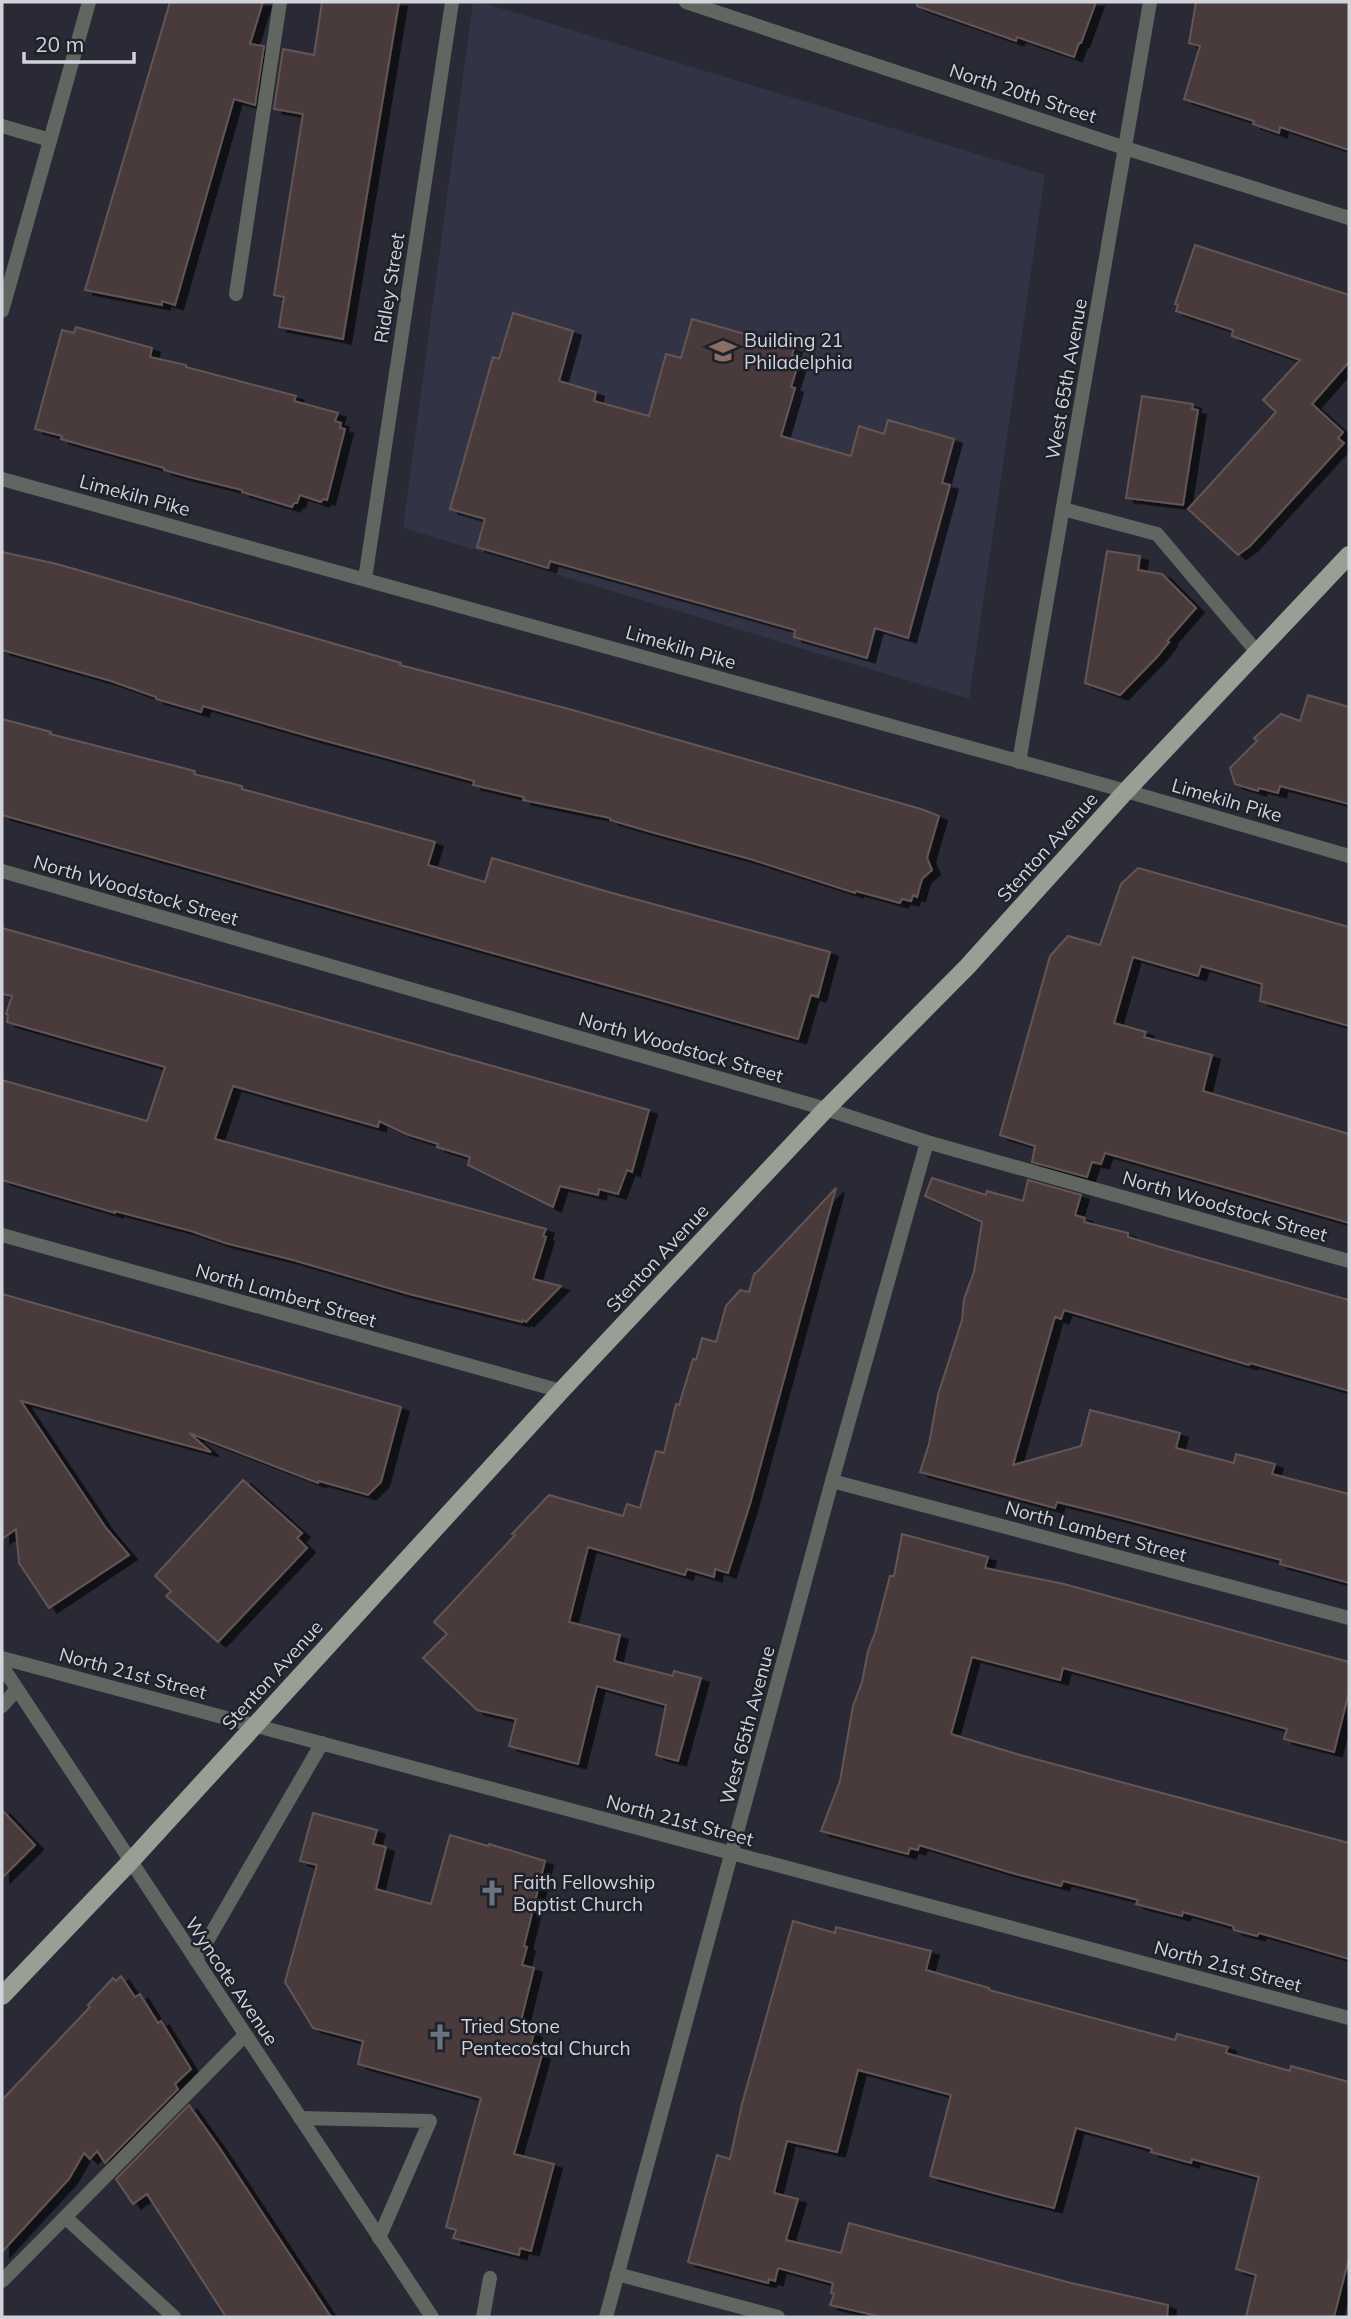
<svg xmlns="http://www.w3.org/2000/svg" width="1351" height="2319" font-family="Mulish,sans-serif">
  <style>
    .built { fill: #323445 }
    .building { fill: #493b3a; stroke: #645554; stroke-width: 2; filter: url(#shadow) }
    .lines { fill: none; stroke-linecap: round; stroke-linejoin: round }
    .service { stroke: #626661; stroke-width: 14 }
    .minor { stroke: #626661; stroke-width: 14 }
    .tertiary { stroke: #626661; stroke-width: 14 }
    .primary { stroke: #98a096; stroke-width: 18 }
    .labels { text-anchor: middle; stroke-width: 5; stroke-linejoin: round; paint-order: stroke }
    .street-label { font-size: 19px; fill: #d3d4db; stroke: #1f212b }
    .poi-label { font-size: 19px; fill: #d3d4db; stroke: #1f212b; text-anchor: start }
  </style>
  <defs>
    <filter id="shadow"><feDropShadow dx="8" dy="4.5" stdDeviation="0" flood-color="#0009"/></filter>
  </defs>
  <rect width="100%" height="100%" fill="#292a35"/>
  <path class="built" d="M 473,2 L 480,2 L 1045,175 L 969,699 L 403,528 Z"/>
  <path class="building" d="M 170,2 L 263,2 L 250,44 L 264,46 L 255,105 L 234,99 L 175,305 L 162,301 L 162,305 L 85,290 Z
    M 322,2 L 399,2 L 343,339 L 279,327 L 284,297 L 274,295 L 303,114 L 274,109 L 283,49 L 314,55 Z
    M 917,2 L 1096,2 L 1081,43 L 1079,43 L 1074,57 L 1017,37 L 1016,41 L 917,6 Z
    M 1196,2 L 1349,2 L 1349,150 L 1280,127 L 1279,133 L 1253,124 L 1254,121 L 1184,99 L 1200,46 L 1189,43 Z
    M 1195,245 L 1349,295 L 1349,362 L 1312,404 L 1343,432 L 1338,438 L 1344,443 L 1250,546 L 1238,555 L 1188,509 L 1276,412 L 1263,400 L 1300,360 L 1232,336 L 1233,330 L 1176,311 L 1178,305 L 1175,304 Z
    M 513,313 L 573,331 L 559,381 L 596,392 L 594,401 L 649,416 L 666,354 L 681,358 L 692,319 L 794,348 L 792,355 L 800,358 L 791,387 L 795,388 L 781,436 L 851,456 L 859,426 L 884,434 L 888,420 L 954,439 L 942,483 L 950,485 L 908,638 L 875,628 L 867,658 L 794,637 L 795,630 L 550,561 L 548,568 L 477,547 L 485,519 L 450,509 L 493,357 L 499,359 Z
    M 76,327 L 152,348 L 150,357 L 186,365 L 186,367 L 296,396 L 294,401 L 338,413 L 335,421 L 341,423 L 340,428 L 345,429 L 327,500 L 323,499 L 321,502 L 300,495 L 297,503 L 294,503 L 292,507 L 242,492 L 242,490 L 189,477 L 164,470 L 164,468 L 61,439 L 62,436 L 35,429 L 62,330 L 74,333 Z
    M 1142,396 L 1193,404 L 1192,409 L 1198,410 L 1183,505 L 1126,498 Z
    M 1107,551 L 1140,556 L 1138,570 L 1162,574 L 1196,608 L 1167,641 L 1169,642 L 1157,657 L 1120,695 L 1085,683 Z
    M 2,552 L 57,564 L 401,663 L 400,665 L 569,709 L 921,809 L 939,816 L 927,858 L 932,870 L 922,879 L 917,897 L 913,895 L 911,901 L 902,899 L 900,903 L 856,891 L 855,893 L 750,859 L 651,832 L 610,820 L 610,818 L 523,800 L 524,797 L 473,785 L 474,781 L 311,737 L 203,706 L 201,712 L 156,699 L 156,697 L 111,681 L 2,650 Z
    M 1308,695 L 1349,707 L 1349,804 L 1280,786 L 1278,793 L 1259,788 L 1258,791 L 1235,784 L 1230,768 L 1257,741 L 1254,738 L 1281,714 L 1300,721 Z
    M 2,719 L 51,732 L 50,734 L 195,771 L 194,774 L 242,786 L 242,789 L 435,842 L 428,865 L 485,882 L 492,858 L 605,891 L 830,952 L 818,997 L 811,995 L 798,1039 L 2,815 Z
    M 1138,868 L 1349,927 L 1349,1026 L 1260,1001 L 1262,984 L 1201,966 L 1198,976 L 1133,957 L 1114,1023 L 1146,1032 L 1144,1037 L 1212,1055 L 1203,1091 L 1349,1134 L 1349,1223 L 1105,1153 L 1101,1164 L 1092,1162 L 1087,1177 L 1032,1162 L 1035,1146 L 1000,1135 L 1050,956 L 1068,936 L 1100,945 L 1121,884 Z
    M 2,928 L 649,1110 L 632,1172 L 627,1170 L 618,1194 L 599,1189 L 598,1195 L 560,1186 L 553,1207 L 468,1165 L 470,1157 L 437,1147 L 438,1144 L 406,1134 L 379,1121 L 378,1127 L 233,1086 L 215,1139 L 546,1229 L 543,1236 L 546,1237 L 533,1279 L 561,1286 L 526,1322 L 523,1320 L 522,1322 L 409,1294 L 293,1260 L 225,1243 L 191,1231 L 115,1211 L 115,1213 L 2,1180 L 2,1080 L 147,1121 L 165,1067 L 7,1022 L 8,1015 L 6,1014 L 12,996 L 2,994 Z
    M 932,1178 L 986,1195 L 987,1191 L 1023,1201 L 1028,1180 L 1081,1195 L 1075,1215 L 1085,1218 L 1084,1222 L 1128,1233 L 1128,1237 L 1157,1246 L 1349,1300 L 1349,1391 L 1250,1363 L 1249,1365 L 1064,1310 L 1061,1319 L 1055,1317 L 1054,1320 L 1013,1465 L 1081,1446 L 1090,1410 L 1180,1433 L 1176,1448 L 1234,1463 L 1236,1454 L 1275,1464 L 1272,1474 L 1349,1494 L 1349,1583 L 1280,1564 L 1281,1560 L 1110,1515 L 1057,1502 L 1055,1508 L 920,1472 L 929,1444 L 938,1395 L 962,1320 L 964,1299 L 974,1272 L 982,1222 L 925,1196 Z
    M 836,1188 L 750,1504 L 728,1573 L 715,1569 L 714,1577 L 687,1569 L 685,1575 L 588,1547 L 569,1622 L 620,1635 L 614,1661 L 673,1676 L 674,1671 L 701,1678 L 678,1761 L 656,1755 L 666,1705 L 597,1686 L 578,1764 L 509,1746 L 516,1719 L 477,1710 L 423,1658 L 447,1634 L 434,1622 L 515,1535 L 512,1534 L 549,1495 L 623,1516 L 627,1504 L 640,1508 L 656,1451 L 664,1453 L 676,1404 L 679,1405 L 693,1359 L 696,1360 L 702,1338 L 716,1342 L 726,1306 L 740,1290 L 749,1292 L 754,1274 L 758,1271 Z
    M 2,1294 L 401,1407 L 381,1482 L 368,1495 L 319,1481 L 318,1483 L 189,1433 L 211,1452 L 21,1401 L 106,1528 L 129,1555 L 49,1608 L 19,1563 L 16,1529 L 2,1539 Z
    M 243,1480 L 302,1533 L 297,1538 L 307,1548 L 218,1642 L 166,1596 L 171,1591 L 155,1576 Z
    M 902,1534 L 988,1557 L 985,1568 L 1064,1584 L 1349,1662 L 1349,1692 L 1334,1752 L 1284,1739 L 1287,1729 L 1063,1668 L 1060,1680 L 972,1657 L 951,1734 L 1020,1755 L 1349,1843 L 1349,1959 L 1259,1933 L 1257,1936 L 1234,1930 L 1233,1926 L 1183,1912 L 1182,1916 L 1136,1904 L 1138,1900 L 1063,1881 L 1061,1886 L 1012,1873 L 919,1845 L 918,1850 L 910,1848 L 908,1854 L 821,1831 L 840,1781 L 853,1706 L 862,1682 L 868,1651 L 875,1633 L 890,1576 L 894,1576 Z
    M 2,1810 L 35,1845 L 2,1878 Z
    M 313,1813 L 377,1830 L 373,1844 L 386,1847 L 376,1889 L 431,1904 L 450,1835 L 488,1846 L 489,1844 L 545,1861 L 524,1946 L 527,1947 L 522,1965 L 534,1968 L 519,2029 L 534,2033 L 529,2051 L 542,2055 L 514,2154 L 554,2164 L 531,2251 L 520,2248 L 519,2255 L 453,2238 L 456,2230 L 446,2227 L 481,2098 L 358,2064 L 363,2041 L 313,2028 L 285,1982 L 317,1865 L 300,1861 Z
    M 793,1921 L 835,1933 L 836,1927 L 931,1951 L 926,1970 L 989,1988 L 989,1990 L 1175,2040 L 1177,2034 L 1228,2047 L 1226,2053 L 1290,2071 L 1291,2066 L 1349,2082 L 1349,2258 L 1334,2317 L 1246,2317 L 1256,2275 L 1236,2269 L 1259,2177 L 1192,2159 L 1191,2163 L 1151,2152 L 1152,2149 L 1076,2128 L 1054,2208 L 1001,2195 L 930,2176 L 951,2095 L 858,2070 L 837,2152 L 787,2141 L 774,2193 L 798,2199 L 786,2240 L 841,2253 L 849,2223 L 1071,2283 L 1168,2305 L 1167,2317 L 882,2317 L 830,2305 L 834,2294 L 831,2293 L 833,2283 L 778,2268 L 775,2281 L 769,2279 L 768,2283 L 688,2262 L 717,2155 L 730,2159 L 742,2104 Z
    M 121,1976 L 135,1997 L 140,1994 L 158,2023 L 161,2021 L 191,2069 L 175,2084 L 178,2089 L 105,2163 L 97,2151 L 90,2159 L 84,2153 L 69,2179 L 2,2252 L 2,2100 L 90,2007 L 88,2005 L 113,1978 L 116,1981 Z
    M 189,2105 L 219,2147 L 331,2317 L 226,2317 L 147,2194 L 133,2204 L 116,2179 Z"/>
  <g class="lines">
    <path class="service" d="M 236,294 L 280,2
      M 1063,509 L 1157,534 L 1257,652
      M 2,1706 L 17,1689
      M 196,1960 L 322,1743
      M 300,2118 L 430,2121 L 379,2238
      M 65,2217 L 174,2317
      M 2,2281 L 245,2035
      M 483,2317 L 490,2278"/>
    <path class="minor" d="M 686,2 L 1125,148 L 1349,218
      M 2,126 L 50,140
      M 365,579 L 452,2
      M 1019,762 L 1150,2
      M 2,871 L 826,1109 L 927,1142 L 1349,1261
      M 2,1235 L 561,1391
      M 832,1481 L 1349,1618
      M 2,1658 L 1349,2018
      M 617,2274 L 778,2317
      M 606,2317 L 832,1481 L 927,1142"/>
    <path class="tertiary" d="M 2,311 L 89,2
      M 2,479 L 1126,791 L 1349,856
      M 2,1666 L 432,2317"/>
    <path class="primary" d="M 2,1996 L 130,1862 L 561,1391 L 826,1109 L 967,967 L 1126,791 L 1349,555"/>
  </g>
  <defs>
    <g id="school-bare" transform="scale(2.1)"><path d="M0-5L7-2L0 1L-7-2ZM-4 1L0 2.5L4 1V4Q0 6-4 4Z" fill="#8d6e63" stroke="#1f212b" stroke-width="2.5" paint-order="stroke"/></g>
    <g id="church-bare" transform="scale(2.1)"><path d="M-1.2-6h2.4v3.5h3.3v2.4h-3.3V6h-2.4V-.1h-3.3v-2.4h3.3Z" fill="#6b7280" stroke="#1f212b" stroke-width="2.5" paint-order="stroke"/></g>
  </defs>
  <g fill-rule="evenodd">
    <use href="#school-bare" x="723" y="351"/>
    <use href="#church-bare" x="492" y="1893"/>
    <use href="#church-bare" x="440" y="2037"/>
  </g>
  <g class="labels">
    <g class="street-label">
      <text transform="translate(1023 93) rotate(18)" y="7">North 20th Street</text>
      <text transform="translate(389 288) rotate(-81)" y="7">Ridley Street</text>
      <text transform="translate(1066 379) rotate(-80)" y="7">West 65th Avenue</text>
      <text transform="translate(135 495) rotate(15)" y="7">Limekiln Pike</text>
      <text transform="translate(681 647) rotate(16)" y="7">Limekiln Pike</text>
      <text transform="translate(1227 800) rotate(16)" y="7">Limekiln Pike</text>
      <text transform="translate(1047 847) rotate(-48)" y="7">Stenton Avenue</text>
      <text transform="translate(136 890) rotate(16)" y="7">North Woodstock Street</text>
      <text transform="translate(681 1047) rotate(16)" y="7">North Woodstock Street</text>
      <text transform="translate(1225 1206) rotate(16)" y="7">North Woodstock Street</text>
      <text transform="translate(657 1258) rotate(-47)" y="7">Stenton Avenue</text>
      <text transform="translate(286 1295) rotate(16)" y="7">North Lambert Street</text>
      <text transform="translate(1096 1531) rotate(15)" y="7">North Lambert Street</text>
      <text transform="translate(133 1673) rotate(15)" y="7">North 21st Street</text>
      <text transform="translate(272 1675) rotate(-48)" y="7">Stenton Avenue</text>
      <text transform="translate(747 1725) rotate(-75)" y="7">West 65th Avenue</text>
      <text transform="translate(680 1820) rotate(15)" y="7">North 21st Street</text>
      <text transform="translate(1228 1966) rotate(15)" y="7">North 21st Street</text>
      <text transform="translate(232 1981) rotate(56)" y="7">Wyncote Avenue</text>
    </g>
    <g class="poi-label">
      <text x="744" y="347">Building 21<tspan x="744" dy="22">Philadelphia</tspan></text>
      <text x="513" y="1889">Faith Fellowship<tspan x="513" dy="22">Baptist Church</tspan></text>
      <text x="461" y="2033">Tried Stone<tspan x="461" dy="22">Pentecostal Church</tspan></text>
    </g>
  </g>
  <rect width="1351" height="2319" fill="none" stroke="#d3d4db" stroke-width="7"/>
  <path d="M24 52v10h110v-10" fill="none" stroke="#d3d4db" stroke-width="3.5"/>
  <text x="35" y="52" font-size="21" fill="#d3d4db" stroke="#1f212b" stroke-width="5" paint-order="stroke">20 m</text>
</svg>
